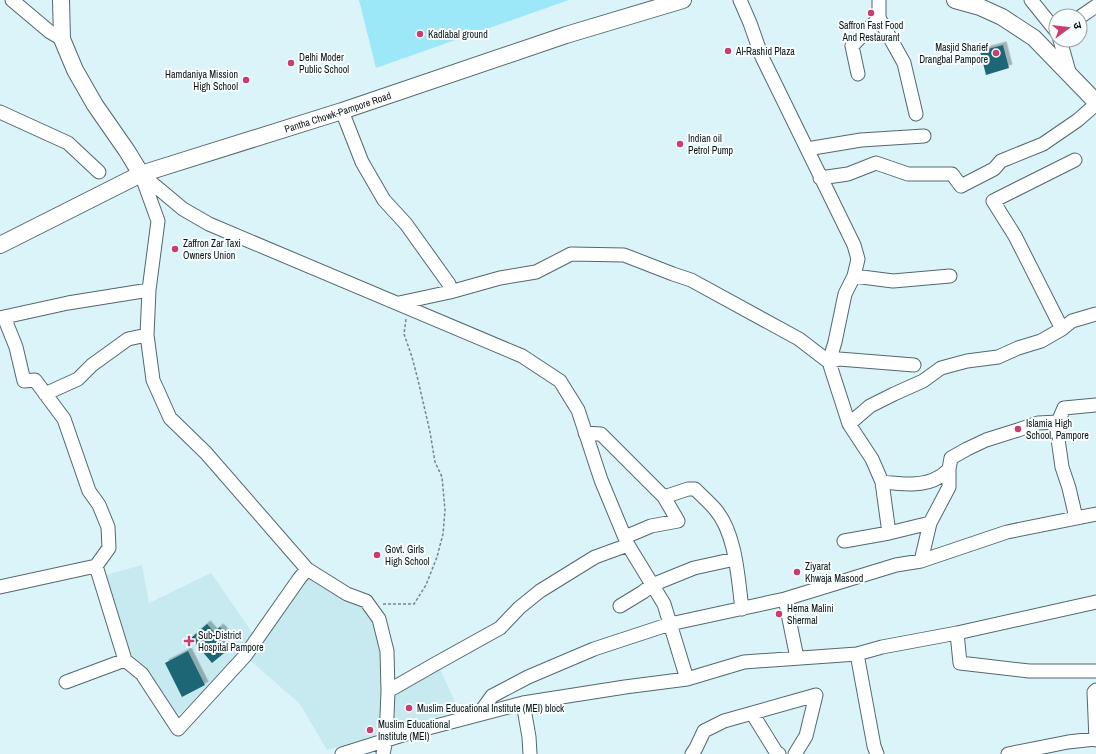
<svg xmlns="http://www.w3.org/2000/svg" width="1096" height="754" font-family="'Archivo Narrow','Noto Sans Devanagari',sans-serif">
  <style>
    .built { fill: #c7e9f0 }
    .green { fill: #9ce8f8 }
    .building { fill: #1a6674; filter: url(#shadow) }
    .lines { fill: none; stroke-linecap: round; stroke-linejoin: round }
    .minor-casing { stroke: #53686d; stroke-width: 15 }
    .major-casing { stroke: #53686d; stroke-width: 18 }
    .path { stroke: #77888c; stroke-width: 1.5; stroke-dasharray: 3 2; stroke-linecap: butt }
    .minor { stroke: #fff; stroke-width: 13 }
    .major { stroke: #fff; stroke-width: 16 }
    .poi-dot { fill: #c93d71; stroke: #f8fdfe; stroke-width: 1.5 }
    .labels { text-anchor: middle; stroke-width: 4; stroke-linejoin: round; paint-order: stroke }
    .poi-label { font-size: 10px; fill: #0d1517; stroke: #f8fdfe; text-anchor: start }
    .street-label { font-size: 10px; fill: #0d1517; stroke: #f8fdfe }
  </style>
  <defs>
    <filter id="shadow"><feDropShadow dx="3.5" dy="-3.5" stdDeviation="0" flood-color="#0004"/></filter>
  </defs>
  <rect width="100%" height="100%" fill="#dbf4f9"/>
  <path class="built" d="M 142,565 L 149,603 L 211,573 L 256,638 L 236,660 L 180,714 L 172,714 L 139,661 L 132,655 L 126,645 L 106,575 Z
    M 307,569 L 347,594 L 379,619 L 388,691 L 437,663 L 459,710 L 327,750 L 300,704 L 245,656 Z"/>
  <path class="green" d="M 359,0 L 569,0 L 376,68 Z"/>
  <path class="building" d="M 1003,45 L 1009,68 L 986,75 L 980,51 Z
    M 207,624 L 214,632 L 220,627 L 228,636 L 222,641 L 229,649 L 212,663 L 191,638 Z
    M 188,651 L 205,685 L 182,697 L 165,663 Z"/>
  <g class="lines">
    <g class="minor-casing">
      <path id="minor" d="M 12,0 L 50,32 L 62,39
        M 740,0 L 750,23 L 762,57 L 854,245 L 858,259 L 854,276 L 845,294 L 835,342 L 829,362 L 849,424 L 872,459 L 882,482 C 900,484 924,487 939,477 C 943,475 946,472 949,469 L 951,458 L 967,449 L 986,440 L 1018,430 L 1038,423 L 1058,422
        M 1031,0 L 1056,31
        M 1080,17 L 1096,6
        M 879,18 L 904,63 L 916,114
        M 1060,40 L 1070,75
        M 858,74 L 852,46 L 879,18 L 879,0
        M 342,111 L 362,162 L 384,200 L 406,224 L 449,284 L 450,292 L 399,303
        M 0,112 L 68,143 L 99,172
        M 807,149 L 861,140 L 924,136
        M 141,174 L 183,209 L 209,224 L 522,356 L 560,381 L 578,410 L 601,480 L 628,545 L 664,604 L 687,679
        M 141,174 L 158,221 L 149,290 L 147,335 L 153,380 L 170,418 L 206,453 L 307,569 L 347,594 L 366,601 L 379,619 L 387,651 L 388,691 L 386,740 L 383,754
        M 820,178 L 848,174 L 876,163 L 908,174 L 952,174 L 961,186 L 994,169 L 1001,161 L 1043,144 L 1078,120 L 1096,104
        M 854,276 L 893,281 L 950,276
        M 450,292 L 500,278 L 536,272 L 571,254 L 624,255 L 673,274 L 691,280 L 799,339 L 829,362 L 839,359 L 914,365
        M 0,318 L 68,303 L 149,290
        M 1062,329 L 1015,236 L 993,201 L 1075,160
        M 45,394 L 78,379 L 92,365 L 128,339 L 147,335
        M 849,424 L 870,406 L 894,394 L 923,381 L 941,368 L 967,361 L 998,357 L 1018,348 L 1041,341 L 1062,329 L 1072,321 L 1096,314
        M 585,433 L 601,434 L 664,497 L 678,521 L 651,526 L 625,537
        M 882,482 L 889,533
        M 664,497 L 688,489 L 695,489 C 702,496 709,502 715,509 C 736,533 738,578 742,609
        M 1076,518 L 1069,488 L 1062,467 L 1058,439 L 1058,422 L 1064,408 L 1096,405
        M 844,541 L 889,533 L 930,523
        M 921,561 L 930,523 L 949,487 L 949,469
        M 96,566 L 125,660 L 142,674 L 178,729 L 245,656 L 299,579 L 307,569
        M 0,587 L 96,566 L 109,548 L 108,527 L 99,505 L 89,491 L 64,419 L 35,380 L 24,381 L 16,347 L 4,317
        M 785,599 L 797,658
        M 620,606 L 643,592 L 652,585 L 694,568 L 735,559
        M 957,633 L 960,663 L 1029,671 L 1096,671
        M 857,654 L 874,746 L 877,754
        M 66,682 L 125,660
        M 1096,690 L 1094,692 L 1096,740
        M 388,691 L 437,663 L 500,628 L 519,608 L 540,591 L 595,557 L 628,545
        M 523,703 L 529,737 L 530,754
        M 752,713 L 776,752 L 779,754
        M 479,714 L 492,696 L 528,677 L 594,649 L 670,624 L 785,599 L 896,565 L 921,561 L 1007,532 L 1096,514
        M 342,754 L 409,733 L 523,703 L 625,687 L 687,679 L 744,662 L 857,654 L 882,647 L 957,633 L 1096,602
        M 692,754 L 696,748 L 704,731 L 724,721 L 816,695 L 806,736 L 795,754
        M 1008,754 L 1068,742 L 1095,739"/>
    </g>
    <g class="major-casing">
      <g id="major">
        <path d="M 61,0 L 62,39 L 75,70 L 95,105 L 127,151 L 141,174"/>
        <path d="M 955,0 L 980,7 L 1002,17 L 1034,38 L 1096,102"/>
        <path id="s1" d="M 0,245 L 141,174 L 342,111 L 566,35 L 683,0"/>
      </g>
    </g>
    <path class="path" d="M 383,604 L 414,604 L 426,585 L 437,557 L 443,534 L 445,510 L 442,477 L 435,462 L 430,432 L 418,380 L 412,357 L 404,334 L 406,319"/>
    <use href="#minor" class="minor"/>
    <use href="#major" class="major"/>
  </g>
  <g class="poi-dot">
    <circle cx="871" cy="13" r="4"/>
    <circle cx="420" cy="34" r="4"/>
    <circle cx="728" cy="51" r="4"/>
    <circle cx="996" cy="53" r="4"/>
    <circle cx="291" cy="63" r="4"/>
    <circle cx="246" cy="80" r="4"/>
    <circle cx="680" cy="144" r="4"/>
    <circle cx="175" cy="249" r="4"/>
    <circle cx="1018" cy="429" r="4"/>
    <circle cx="377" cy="555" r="4"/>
    <circle cx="797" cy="572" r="4"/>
    <circle cx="779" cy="614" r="4"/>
    <path d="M187 635h4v4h4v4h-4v4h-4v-4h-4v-4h4z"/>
    <circle cx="409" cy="708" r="4"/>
    <circle cx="370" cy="730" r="4"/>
  </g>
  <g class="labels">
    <g class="poi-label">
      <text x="871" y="29" text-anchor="middle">Saffron Fast Food<tspan x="871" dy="12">And Restaurant</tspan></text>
      <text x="428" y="38">Kadlabal ground</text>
      <text x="988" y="51" text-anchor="end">Masjid Sharief<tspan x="988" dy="12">Drangbal Pampore</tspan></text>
      <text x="736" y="55">Al-Rashid Plaza</text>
      <text x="299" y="61">Delhi Moder<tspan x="299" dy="12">Public School</tspan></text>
      <text x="238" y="78" text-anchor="end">Hamdaniya Mission<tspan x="238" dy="12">High School</tspan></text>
      <text x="688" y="142">Indian oil<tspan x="688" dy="12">Petrol Pump</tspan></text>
      <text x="183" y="247">Zaffron Zar Taxi<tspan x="183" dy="12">Owners Union</tspan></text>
      <text x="1026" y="427">Islamia High<tspan x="1026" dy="12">School, Pampore</tspan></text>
      <text x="385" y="553">Govt. Girls<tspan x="385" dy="12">High School</tspan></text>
      <text x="805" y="570">Ziyarat<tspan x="805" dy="12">Khwaja Masood</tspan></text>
      <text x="787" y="612">Hema Malini<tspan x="787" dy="12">Shermal</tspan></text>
      <text x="198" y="639">Sub-District<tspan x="198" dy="12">Hospital Pampore</tspan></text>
      <text x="417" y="712">Muslim Educational Institute (MEI) block</text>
      <text x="378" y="728">Muslim Educational<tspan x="378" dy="12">Institute (MEI)</tspan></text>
    </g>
    <g class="street-label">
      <text dy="4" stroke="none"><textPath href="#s1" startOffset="364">Pantha Chowk-Pampore Road</textPath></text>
    </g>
  </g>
  <g transform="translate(1068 28) rotate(75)"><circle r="19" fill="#f8fdfe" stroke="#9aa0a2"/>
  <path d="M0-3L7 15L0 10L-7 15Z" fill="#c93d71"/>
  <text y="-6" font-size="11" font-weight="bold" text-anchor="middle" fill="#0d1517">उ</text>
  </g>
</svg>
